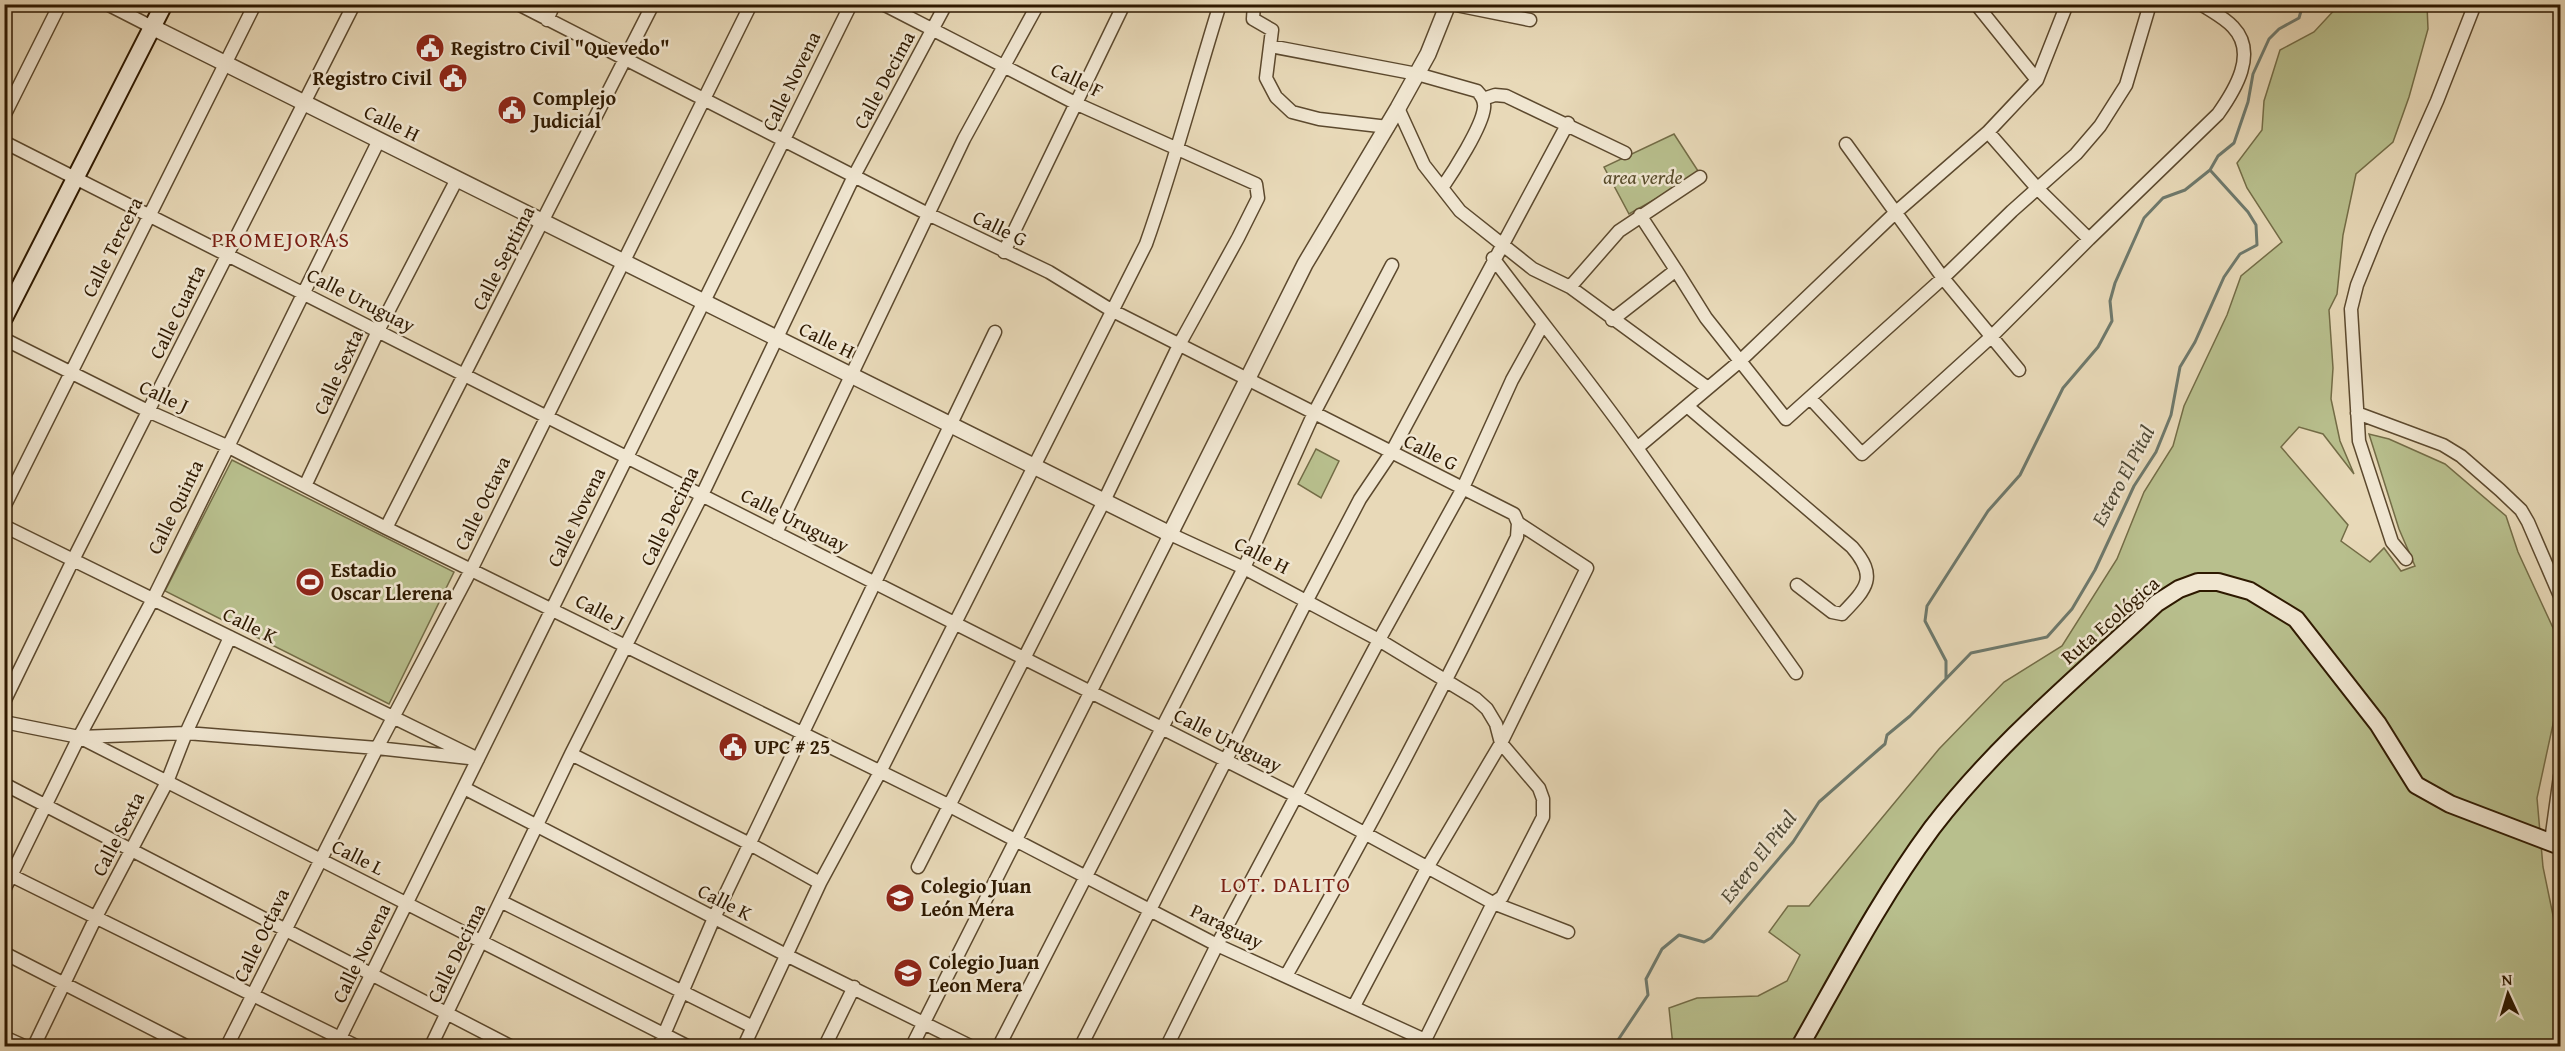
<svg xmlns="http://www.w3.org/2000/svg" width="2565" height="1051" font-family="'Gentium Book Plus',serif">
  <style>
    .park { fill: #b8bf8d; stroke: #736c46; stroke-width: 1.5 }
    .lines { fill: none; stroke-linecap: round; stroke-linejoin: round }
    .stream { stroke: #6e796c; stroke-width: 3 }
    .minor-casing { stroke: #5c492e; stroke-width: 15 }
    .tertiary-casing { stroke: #5c492e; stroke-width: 18 }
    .secondary-casing { stroke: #2e1900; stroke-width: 20 }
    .minor { stroke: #f0e6d1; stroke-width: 12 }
    .tertiary { stroke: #f0e6d1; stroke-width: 15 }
    .secondary { stroke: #f0e6d1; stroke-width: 16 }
    .labels { text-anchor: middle; stroke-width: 5; stroke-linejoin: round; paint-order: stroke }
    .poi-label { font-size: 20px; font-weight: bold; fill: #2e1900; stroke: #f0e6d1; text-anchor: start }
    .street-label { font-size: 20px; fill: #2e1900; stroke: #f0e6d1 }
    .park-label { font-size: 20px; font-style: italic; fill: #574b2a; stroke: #f0e6d1 }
    .water-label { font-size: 21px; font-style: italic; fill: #4e4936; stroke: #f0e6d1 }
    .quarter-label { font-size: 22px; letter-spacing: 1.5px; fill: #7a1f14; stroke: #f0e6d1 }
  </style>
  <rect width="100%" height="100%" fill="#e8d9b8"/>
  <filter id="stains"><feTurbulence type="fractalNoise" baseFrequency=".00333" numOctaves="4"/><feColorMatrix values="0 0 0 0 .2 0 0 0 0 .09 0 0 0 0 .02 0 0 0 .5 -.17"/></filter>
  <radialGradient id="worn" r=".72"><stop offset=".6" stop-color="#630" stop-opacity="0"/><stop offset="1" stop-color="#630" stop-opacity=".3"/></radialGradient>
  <path class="park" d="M 2339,5 L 2427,5 L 2428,29 L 2409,97 L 2393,142 L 2356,174 L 2343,235 L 2337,294 L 2329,310 L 2333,368 L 2331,399 L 2340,441 L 2354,474 L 2323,434 L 2299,427 L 2281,447 L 2348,525 L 2341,541 L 2370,562 L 2384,548 L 2401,571 L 2415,566 L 2399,529 L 2369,434 L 2389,439 L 2445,464 L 2506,516 L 2518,552 L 2560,643 L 2560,692 L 2537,798 L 2543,867 L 2560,949 L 2560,1046 L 1673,1046 L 1669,1008 L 1697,998 L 1758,996 L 1787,981 L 1800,955 L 1769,932 L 1788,906 L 1809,906 L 1939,749 L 2004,682 L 2062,646 L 2117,559 L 2144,492 L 2173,446 L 2184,406 L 2227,315 L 2241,276 L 2282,242 L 2247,188 L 2237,163 L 2262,130 L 2264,101 L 2280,50 L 2314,32 Z
    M 1674,134 L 1700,174 L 1629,214 L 1604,167 Z
    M 1316,449 L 1339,461 L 1321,498 L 1298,484 Z
    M 232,460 L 454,572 L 389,704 L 165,591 Z"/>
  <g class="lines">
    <path class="stream" d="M 1946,678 L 1946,661 L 1925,621 L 1927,606 L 1988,511 L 2020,475 L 2063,388 L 2098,347 L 2112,321 L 2110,301 L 2115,283 L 2144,218 L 2163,198 L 2185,190 L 2210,170
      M 1614,1046 L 1648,995 L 1646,979 L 1662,949 L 1679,935 L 1704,942 L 1711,938 L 1793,842 L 1819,802 L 1878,750 L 1885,744 L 1887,735 L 1910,716 L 1971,653 L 2047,637 L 2072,609 L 2095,570 L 2134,486 L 2156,452 L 2171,415 L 2180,367 L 2195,342 L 2224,277 L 2240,254 L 2257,245 L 2256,225 L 2248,212 L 2210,170 L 2218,156 L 2234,143 L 2248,102 L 2253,74 L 2269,39 L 2279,29 L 2299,18 L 2301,11 L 2297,4"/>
    <g class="minor-casing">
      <path id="minor" d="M 107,4 L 152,27
        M 518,4 L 928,214 L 1049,272 L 1111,310 L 1514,514 L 1518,523 L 1517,537 C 1445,686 1368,832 1286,976
        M 883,4 L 1077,104 L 1256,184 L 1258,198 L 1238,238 L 1179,345 L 1104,501 L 918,867
        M 1254,4 L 1253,19 L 1272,30 L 1266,78 L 1276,97 L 1292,112 L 1319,119 L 1388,127
        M 1451,4 L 1530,20
        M 1976,4 L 2037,80
        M 547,20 L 554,4
        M 1270,46 L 1417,74 L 1477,91 C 1482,96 1485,101 1484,108 C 1482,127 1453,172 1442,188
        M 1483,99 L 1495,95 L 1506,96 L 1625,153
        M 1398,108 L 1424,165 L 1460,211 L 1533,269 L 1570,287 L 1708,388
        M 4,116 L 60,4
        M 1988,132 L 2037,188 L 2089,239 L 2218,114 C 2235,90 2258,53 2233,27 C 2225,18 2211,11 2201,4
        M 4,142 L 1298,797 L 1493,903 L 1568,932
        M 1846,144 L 1943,278 L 2012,211 L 2076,154 L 2100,126 L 2126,85 L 2150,4
        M 1640,215 L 1676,270
        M 1004,252 L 1124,4
        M 1493,258 C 1541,322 1591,383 1637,448
        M 1570,287 L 1619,231 L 1700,177
        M 1612,320 L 1676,270 L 1706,318 L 1786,419 L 1943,278 L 2019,370
        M 4,339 L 150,412 L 227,446 L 386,528 L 948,805 L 1217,945 L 1425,1040 L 1493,903 L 1502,897 L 1543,817 L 1543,799 L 1539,788 L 1501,743 L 1496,724 L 1487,709 L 1476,699 L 1379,640 L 1244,568 L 1170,534 C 1084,704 998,876 912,1046
        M 1810,398 L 1862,454 L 1991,337 L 2089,239
        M 1687,406 L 1852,547 C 1878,577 1867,588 1842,614 L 1832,612 L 1797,585
        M 2357,413 L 2443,445 L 2461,456 L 2500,490 L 2521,510 L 2528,522 L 2560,596
        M 305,486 L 378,331 L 457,179
        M 4,507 L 255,4
        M 4,526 L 478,759
        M 386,528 L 653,4
        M 776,533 L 964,139 L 1038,4
        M 2406,559 L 2392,542 L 2359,441 L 2351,309 L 2357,285 L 2378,233 L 2437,101 L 2475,4
        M 1796,673 L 1637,448 L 1739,362 L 1895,213 L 1988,132 L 2037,80 L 2067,4
        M 4,702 L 73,560 L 354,4
        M 4,722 L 79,737 L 687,1046
        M 80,737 L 186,733 L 377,748 L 469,758
        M 571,754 L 750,844 L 820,883
        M 4,784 L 510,1046
        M 464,788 L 788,956 L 970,1046
        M 2551,841 L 2560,776
        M 4,872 L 356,1046
        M 4,890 L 79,737 L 153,599 L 379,140
        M 502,902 L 753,1027
        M 4,953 L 186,1046
        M 1354,1006 L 1427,868 L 1501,743 L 1587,568 L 1518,523
        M 4,1037 L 24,1046
        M 34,1046 L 97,915 L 167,782 L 186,733 L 230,637
        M 227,1046 L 377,748 L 472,568 L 751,4
        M 336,1046 L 851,4
        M 431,1046 L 571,754 L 702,495 L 854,176 L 946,4
        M 659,1046 L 714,918 L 995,332
        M 744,1046 L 820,883 L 880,772 L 1146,244 C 1174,165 1195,84 1220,4
        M 825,1046 L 854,987
        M 999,1046 L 1244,568 L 1313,415 L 1392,265
        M 1081,1046 L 1306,602 L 1360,499 L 1391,453 L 1568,123
        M 1167,1046 L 1217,945 L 1379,640 L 1462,490 L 1512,380 L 1543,324"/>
    </g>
    <g class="tertiary-casing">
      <path id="tertiary" d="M 152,27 L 1170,534 L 1305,264 L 1398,108 L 1428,54 L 1448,4"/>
    </g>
    <g class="secondary-casing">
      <path id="secondary" d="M 4,318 L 164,4
        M 1800,1046 C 1842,972 1881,897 1932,828 C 1997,743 2080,675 2157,603 L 2179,589 L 2198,582 L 2218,582 L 2250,591 L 2296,619 L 2378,724 L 2416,785 L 2450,804 L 2560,846"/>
    </g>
    <use href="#minor" class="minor"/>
    <use href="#tertiary" class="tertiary"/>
    <use href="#secondary" class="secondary"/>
  </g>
  <defs>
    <g id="civic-disc" transform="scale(1.5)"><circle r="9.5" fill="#8f2418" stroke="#f0e6d1"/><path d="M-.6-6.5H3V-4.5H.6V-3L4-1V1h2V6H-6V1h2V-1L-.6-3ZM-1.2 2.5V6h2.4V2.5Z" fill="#fff"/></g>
    <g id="stadium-disc" transform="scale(1.5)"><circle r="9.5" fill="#8f2418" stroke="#f0e6d1"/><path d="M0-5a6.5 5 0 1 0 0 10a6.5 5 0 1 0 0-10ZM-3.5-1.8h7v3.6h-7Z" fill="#fff"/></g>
    <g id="university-disc" transform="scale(1.5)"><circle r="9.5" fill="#8f2418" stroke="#f0e6d1"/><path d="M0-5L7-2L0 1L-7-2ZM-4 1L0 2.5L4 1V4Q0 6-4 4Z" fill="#fff"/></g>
    <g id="school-disc" transform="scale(1.5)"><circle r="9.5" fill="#8f2418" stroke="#f0e6d1"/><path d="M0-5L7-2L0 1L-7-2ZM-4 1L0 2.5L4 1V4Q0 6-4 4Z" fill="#fff"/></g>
  </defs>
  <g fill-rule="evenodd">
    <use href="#civic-disc" x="430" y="48"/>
    <use href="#civic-disc" x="453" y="78"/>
    <use href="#civic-disc" x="512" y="110"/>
    <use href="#stadium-disc" x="310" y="582"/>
    <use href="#civic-disc" x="733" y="747"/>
    <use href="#university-disc" x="900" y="898"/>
    <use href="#school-disc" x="908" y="973"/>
  </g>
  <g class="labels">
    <g class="poi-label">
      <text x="451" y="55">Registro Civil "Quevedo"</text>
      <text x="432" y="85" text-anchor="end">Registro Civil</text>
      <text x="533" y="105">Complejo<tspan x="533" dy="23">Judicial</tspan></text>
      <text x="331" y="577">Estadio<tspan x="331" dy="23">Oscar Llerena</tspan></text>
      <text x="754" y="754">UPC # 25</text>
      <text x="921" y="893">Colegio Juan<tspan x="921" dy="23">León Mera</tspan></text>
      <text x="929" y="969">Colegio Juan<tspan x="929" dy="23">Leon Mera</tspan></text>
    </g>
    <g class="street-label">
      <text transform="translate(884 80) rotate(-62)" y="7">Calle Decima</text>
      <text transform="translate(1077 80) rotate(26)" y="7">Calle F</text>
      <text transform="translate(791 81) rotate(-64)" y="7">Calle Novena</text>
      <text transform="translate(392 123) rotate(26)" y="7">Calle H</text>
      <text transform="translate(1000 228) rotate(26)" y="7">Calle G</text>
      <text transform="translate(112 247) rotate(-63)" y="7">Calle Tercera</text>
      <text transform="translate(503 258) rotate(-63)" y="7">Calle Septima</text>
      <text transform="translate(361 300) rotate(27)" y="7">Calle Uruguay</text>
      <text transform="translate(177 312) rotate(-64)" y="7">Calle Cuarta</text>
      <text transform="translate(827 340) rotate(26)" y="7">Calle H</text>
      <text transform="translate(338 372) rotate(-65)" y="7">Calle Sexta</text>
      <text transform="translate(164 396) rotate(25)" y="7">Calle J</text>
      <text transform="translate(1431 452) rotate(27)" y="7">Calle G</text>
      <text transform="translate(482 503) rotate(-64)" y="7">Calle Octava</text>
      <text transform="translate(175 507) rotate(-64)" y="7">Calle Quinta</text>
      <text transform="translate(669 516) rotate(-64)" y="7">Calle Decima</text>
      <text transform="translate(576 517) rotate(-64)" y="7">Calle Novena</text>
      <text transform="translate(795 520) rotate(27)" y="7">Calle Uruguay</text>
      <text transform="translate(1262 555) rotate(27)" y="7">Calle H</text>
      <text transform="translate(600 611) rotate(28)" y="7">Calle J</text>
      <text transform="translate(2110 620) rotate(-41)" y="7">Ruta Ecológica</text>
      <text transform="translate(250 625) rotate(26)" y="7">Calle K</text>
      <text transform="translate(1228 740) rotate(27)" y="7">Calle Uruguay</text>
      <text transform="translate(118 834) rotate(-63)" y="7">Calle Sexta</text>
      <text transform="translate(358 857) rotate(27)" y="7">Calle L</text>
      <text transform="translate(725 902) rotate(27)" y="7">Calle K</text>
      <text transform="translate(1227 926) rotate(26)" y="7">Paraguay</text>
      <text transform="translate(261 935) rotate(-64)" y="7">Calle Octava</text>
      <text transform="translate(361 953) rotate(-64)" y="7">Calle Novena</text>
      <text transform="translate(456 953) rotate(-64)" y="7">Calle Decima</text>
    </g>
    <g class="park-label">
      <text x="1643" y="184">area verde</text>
    </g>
    <g class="water-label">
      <text transform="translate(2123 476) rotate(-62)" y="7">Estero El Pital</text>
      <text transform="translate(1758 857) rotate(-52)" y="7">Estero El Pital</text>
    </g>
    <g class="quarter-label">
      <text x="281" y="247">PROMEJORAS</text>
      <text x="1286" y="892">LOT. DALITO</text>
    </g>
  </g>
  <rect width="2565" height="1051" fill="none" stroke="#e8d9b8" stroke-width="24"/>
  <rect x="6" y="6" width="2553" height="1039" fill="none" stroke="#2e1900" stroke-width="3"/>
  <rect x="12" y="12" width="2541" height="1027" fill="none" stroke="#2e1900" stroke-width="1.5"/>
  <g transform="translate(2508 994) rotate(356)" stroke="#f0e6d1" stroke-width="4.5" paint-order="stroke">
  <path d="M0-4.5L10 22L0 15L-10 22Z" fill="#2e1900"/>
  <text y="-9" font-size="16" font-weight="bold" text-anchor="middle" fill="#2e1900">N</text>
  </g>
  <rect width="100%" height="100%" filter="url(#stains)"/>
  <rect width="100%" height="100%" fill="url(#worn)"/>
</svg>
